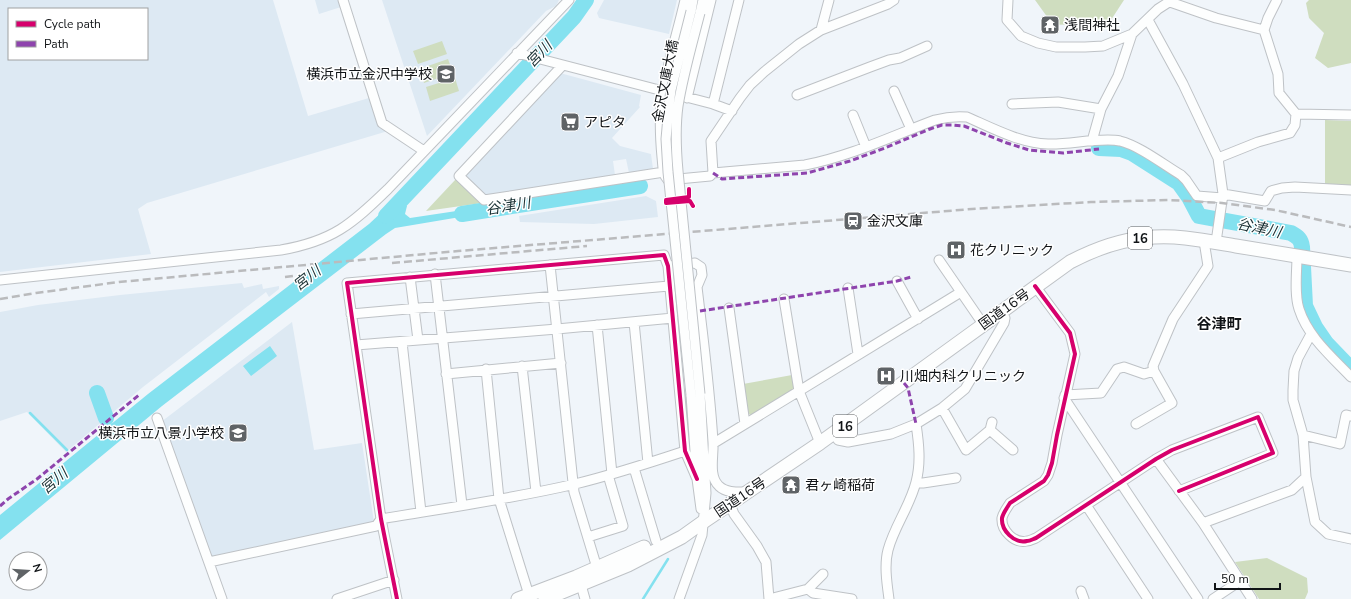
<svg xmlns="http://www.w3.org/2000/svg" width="1351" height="599" font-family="'Nunito Sans','Noto Sans JP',sans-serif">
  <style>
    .built { fill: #dde9f3; fill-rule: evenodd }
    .green { fill: #cfddbf }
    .water { fill: #84e1ef }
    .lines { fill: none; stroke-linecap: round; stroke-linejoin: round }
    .stream { stroke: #84e1ef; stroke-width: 2.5 }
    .river { stroke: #84e1ef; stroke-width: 16 }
    .minor-casing { stroke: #bec2c6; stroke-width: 11 }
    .highway-casing { stroke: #bec2c6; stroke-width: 15 }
    .minor { stroke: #fdfefe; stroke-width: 9 }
    .highway { stroke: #fdfefe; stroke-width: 13 }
    .rail { stroke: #babbbd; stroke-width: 2.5; stroke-dasharray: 8 4; stroke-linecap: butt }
    .minor-bridge-casing { stroke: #bec2c6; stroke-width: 11; stroke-linecap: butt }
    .minor-bridge { stroke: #fdfefe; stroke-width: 9 }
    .quiet { stroke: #8e44ad; stroke-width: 3; stroke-dasharray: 6 3; stroke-linecap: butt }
    .cycleway-casing { stroke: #fff; stroke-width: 6 }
    .cycleway { stroke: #d6006c; stroke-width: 4 }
    .labels { text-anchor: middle; stroke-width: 3; stroke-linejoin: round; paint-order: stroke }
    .shield { fill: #fff; stroke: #585a5d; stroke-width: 1 }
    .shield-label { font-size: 13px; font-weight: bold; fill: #111417 }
    .poi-label { font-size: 14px; fill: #111417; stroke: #fff; text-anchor: start }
    .street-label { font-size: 14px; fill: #111417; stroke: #fff }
    .water-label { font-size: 15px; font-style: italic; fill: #1d3437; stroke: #fff }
    .neighbourhood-label { font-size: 15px; font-weight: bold; fill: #111417; stroke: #fff }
  </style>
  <rect width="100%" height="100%" fill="#f0f5fa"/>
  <path class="built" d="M 0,0 L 273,0 L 308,116 L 369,98 L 376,121 L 388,131 L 147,203 L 138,209 L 151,254 L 0,272 ZM 9,9 L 147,9 L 147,59 L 9,59 Z
    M 315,0 L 338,0 L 341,7 L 319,14 Z
    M 382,0 L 559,0 L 556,6 L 546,11 L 427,136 Z
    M 604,0 L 677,0 L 669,34 L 599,18 L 597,13 Z
    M 560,73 L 641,95 L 639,106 L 640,107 L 612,138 L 620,146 L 651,154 L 653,169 L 629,173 L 626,159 L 613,161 L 615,175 L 488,195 L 484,194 L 466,177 L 466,173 Z
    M 646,196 L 656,201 L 658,217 L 594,224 L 520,222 L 519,216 Z
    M 242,283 L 244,288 L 262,284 L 263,289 L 279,286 L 279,289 L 269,297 L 266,292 L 143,387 L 66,452 L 27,412 L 0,421 L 0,312 L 38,305 L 120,295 Z
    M 292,322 L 314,450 L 362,443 L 374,522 L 211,557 L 161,422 Z"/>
  <path class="green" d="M 1035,0 L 1124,0 L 1109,23 L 1053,25 Z
    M 1309,0 L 1351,0 L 1351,63 L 1328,68 L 1315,58 L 1324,33 L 1309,18 L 1306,3 Z
    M 442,41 L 447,54 L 418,64 L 413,51 Z
    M 448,59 L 453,73 L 424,83 L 419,69 Z
    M 455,78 L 459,91 L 430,101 L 426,87 Z
    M 1325,120 L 1351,121 L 1351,186 L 1325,185 Z
    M 456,179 L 482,203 L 426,211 Z
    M 792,375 L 794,390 L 751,415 L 747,413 L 743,384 Z
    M 1267,558 L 1307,578 L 1308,592 L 1305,599 L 1259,599 L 1235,562 Z"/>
  <path class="water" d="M 398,197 L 407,206 L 405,214 L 410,218 L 483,207 L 484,213 L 395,228 L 386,234 L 162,406 L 0,540 L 0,515 L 148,394 L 369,224 Z
    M 270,346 L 277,356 L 251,376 L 243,366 Z"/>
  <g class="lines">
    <path class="stream" d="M 30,413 L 67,450
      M 643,599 L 668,559"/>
    <path class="river" d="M 1099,148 L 1121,149 L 1132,153 L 1179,183 L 1189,197 L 1199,216 L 1291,233 C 1298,237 1301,239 1302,247 L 1305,306 L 1315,327 L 1326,343 L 1351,369
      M 462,214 L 640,186
      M 386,216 L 574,17 L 586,0
      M 97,393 L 106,418"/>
    <g class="minor-casing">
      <path id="minor" d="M 343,0 L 382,123 L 424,151
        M 685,0 C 678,31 668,61 663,93 C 659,113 660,136 662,157 C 663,165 662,174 668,180 L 710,176 L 713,173 L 711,141 L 740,98 L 750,85 L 764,72 L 799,44 L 821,30 L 888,4 L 894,0
        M 1008,0 L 1007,20 L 1021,36 L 1038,43 L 1056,47 L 1085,47 L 1103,46 L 1132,34 L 1158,9 L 1172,0
        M 1170,2 L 1216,18 L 1264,30
        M 691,11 L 693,0
        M 700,13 L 703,0
        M 1148,20 L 1183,84 L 1218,158 L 1223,194 L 1216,242
        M 821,30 L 829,0
        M 517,53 L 713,104 L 732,111
        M 562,66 L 459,176 L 484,200 L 664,172
        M 894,91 L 911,129
        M 797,95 L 870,67 L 889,60 L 900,58 L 927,46
        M 687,98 L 711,0
        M 713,104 L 739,0
        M 1012,104 L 1058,102 L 1101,109
        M 1296,114 L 1351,115
        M 853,115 L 866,147
        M 1092,141 L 1101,109 L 1118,76 L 1132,34
        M 1218,158 L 1258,142 L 1290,133 L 1295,125 L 1296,114 L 1279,93 L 1278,74 L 1264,30 L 1268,18 L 1277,0
        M 713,173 L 805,165 C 851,156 892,136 935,120 C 946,117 956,116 967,117 C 992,128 1020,143 1048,144 C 1069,145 1101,137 1120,141 C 1140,146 1164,165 1181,175 L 1186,180 L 1197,196 L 1223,198
        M 1223,194 L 1265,201 L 1271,191 L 1282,188 L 1295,187 L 1351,190
        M 1297,256 C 1297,271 1294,294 1299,309 C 1308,337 1331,356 1351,377
        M 939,260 L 983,324
        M 550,265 L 574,492 L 597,568
        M 670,266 L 695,263 L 701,267 L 702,275 L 697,287 C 703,338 710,390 713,442 C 714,455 708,476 719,486 C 726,493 738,492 748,492
        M 435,274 L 462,505
        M 410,277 L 418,340
        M 0,280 L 281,250 C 333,241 352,224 388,189 L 569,0
        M 897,281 L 918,319
        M 1035,286 L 1070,333 L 1075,354 L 1057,435 L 1052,463 L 1048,475 L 1044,481 L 1010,503 C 1007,508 1003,513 1002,518 C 1001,530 1014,544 1027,541 C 1030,541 1033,539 1036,538 L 1156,459 L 1172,450 L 1258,417 L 1273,453 L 1179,491
        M 848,288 L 858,354
        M 784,299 L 799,391 L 820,443
        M 729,308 L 745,424
        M 351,314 L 669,286
        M 634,322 L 648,463
        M 597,325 L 612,474
        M 1311,334 L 1298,358 L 1294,371 L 1293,390 L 1293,400 L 1303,435 L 1306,477 L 1315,522 L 1328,534 L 1351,539
        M 402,342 L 421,512
        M 356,345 L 557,329 L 673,318
        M 522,366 L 536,492
        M 486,369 L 499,499 L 529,595
        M 446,374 L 561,363
        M 691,395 L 697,479 L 701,509
        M 1065,395 L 1101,393 L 1117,369 L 1124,367 L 1144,374 L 1154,371 L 1153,366 L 1173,319 L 1208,266 L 1204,241
        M 1064,398 L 1198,599
        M 942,408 L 966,450 L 990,430
        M 157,418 L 222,599
        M 992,422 L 990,430 L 1013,450
        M 1136,424 L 1172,403 L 1154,371
        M 834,434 L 838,440 L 848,442 L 891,434 L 916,424 L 942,408 L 965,389 L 1004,323 L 1005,318 L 1000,312
        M 1303,435 L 1340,444 L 1346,415 L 1351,416
        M 714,443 L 961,292
        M 1156,459 L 1203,523 L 1252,599
        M 634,468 L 656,541
        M 916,483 L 923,483 L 956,478
        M 730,504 L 734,514 L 757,546 L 766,562 L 769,599
        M 1086,505 L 1148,599
        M 1203,523 L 1292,490 L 1306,477
        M 588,537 L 623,526 L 608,475
        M 209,562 L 376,526 L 381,519 C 446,508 511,499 575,484 C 612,475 649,463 685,451
        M 581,585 L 585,599
        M 808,589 L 823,574
        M 1081,591 L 1084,599
        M 337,599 L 394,580
        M 397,599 L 381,519 L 347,283 L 664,255 L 668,266 L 685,451 L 697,479
        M 679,599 L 702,535 L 706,493 L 700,394
        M 769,599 L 808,589 L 813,593 L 852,599
        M 889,599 C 887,584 884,565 888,550 C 894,527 910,506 916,482 C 921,463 919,444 916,424
        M 1213,599 L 1240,581"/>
    </g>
    <g class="highway-casing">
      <path id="highway" d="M 518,599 L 576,577 L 644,547
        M 545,599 L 628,565 L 682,537 L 703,522 L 820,443 L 1070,262 C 1093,250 1119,240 1145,238 C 1175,234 1207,241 1236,246 C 1274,252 1313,259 1351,265"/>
    </g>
    <use href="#minor" class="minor"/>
    <use href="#highway" class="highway"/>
    <path class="rail" d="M 392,263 L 587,246
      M 285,277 L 293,276
      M 0,299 L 36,293 L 119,282 L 458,251 L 972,209 L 1091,202 L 1169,200 L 1222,203 L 1275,210 L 1351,227"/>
    <g class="minor-bridge-casing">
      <path id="minor-bridge" d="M 691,11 L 671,90 L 669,106 L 666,139 L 668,172 L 691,395
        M 700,13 C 692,44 683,75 678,106 C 675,128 676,149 678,171 L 700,394"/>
    </g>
    <use href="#minor-bridge" class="minor-bridge"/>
    <path class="quiet" d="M 713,173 L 722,179 L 807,173 L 818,170 L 850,161 L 885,148 L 930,129 L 942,125 L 952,125 L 964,126 L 1007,143 L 1029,150 L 1063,153 L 1099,149
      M 700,311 L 897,281 L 911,277
      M 904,383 L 908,388 L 916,424
      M 0,506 L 8,499 L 37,479 L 139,395"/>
    <g class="cycleway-casing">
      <path id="cycleway" d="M 689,189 L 689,197 L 666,200 L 666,203 L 690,201 L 693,206
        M 1035,286 L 1070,333 L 1075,354 L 1057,435 L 1052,463 L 1048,475 L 1044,481 L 1010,503 C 1007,508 1003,513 1002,518 C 1001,530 1014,544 1027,541 C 1030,541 1033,539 1036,538 L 1156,459 L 1172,450 L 1258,417 L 1273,453 L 1179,491
        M 397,599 L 381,519 L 347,283 L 664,255 L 668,266 L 685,451 L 697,479"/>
    </g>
    <use href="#cycleway" class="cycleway"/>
  </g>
  <defs>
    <g id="temple-square" transform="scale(1)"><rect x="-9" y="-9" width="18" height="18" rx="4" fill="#5f6366" stroke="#fff"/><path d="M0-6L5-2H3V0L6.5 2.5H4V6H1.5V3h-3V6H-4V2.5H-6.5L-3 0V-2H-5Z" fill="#fff"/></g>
    <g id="school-square" transform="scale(1)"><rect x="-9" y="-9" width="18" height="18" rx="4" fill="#5f6366" stroke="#fff"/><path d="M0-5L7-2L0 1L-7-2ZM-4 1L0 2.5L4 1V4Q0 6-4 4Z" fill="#fff"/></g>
    <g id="supermarket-square" transform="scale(1)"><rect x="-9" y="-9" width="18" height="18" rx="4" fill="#5f6366" stroke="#fff"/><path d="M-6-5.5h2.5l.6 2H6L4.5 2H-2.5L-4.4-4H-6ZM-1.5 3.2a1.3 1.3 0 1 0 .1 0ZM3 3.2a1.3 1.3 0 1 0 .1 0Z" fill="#fff"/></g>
    <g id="station-square" transform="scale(1)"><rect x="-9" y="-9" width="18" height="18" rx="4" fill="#5f6366" stroke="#fff"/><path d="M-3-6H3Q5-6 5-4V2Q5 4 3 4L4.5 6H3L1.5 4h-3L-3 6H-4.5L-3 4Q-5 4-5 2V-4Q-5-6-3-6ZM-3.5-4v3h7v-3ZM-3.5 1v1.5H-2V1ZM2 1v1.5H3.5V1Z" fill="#fff"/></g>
    <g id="hospital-square" transform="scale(1)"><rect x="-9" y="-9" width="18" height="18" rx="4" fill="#5f6366" stroke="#fff"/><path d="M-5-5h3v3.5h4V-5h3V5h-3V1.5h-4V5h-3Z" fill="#fff"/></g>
  </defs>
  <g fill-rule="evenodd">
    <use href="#temple-square" x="1050" y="25"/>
    <use href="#school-square" x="446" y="74"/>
    <use href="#supermarket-square" x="570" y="122"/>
    <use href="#station-square" x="853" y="221"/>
    <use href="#hospital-square" x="956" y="250"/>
    <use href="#hospital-square" x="886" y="376"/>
    <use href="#school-square" x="238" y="433"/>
    <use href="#temple-square" x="791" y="485"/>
  </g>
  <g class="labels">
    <g class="shield">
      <rect x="1128" y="227" width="24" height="22" rx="3"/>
      <rect x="833" y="415" width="24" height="22" rx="3"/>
    </g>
    <g class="shield-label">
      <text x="1140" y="243">16</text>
      <text x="845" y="431">16</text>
    </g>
    <g class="poi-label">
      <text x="1064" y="30">浅間神社</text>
      <text x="432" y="79" text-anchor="end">横浜市立金沢中学校</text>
      <text x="584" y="127">アピタ</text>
      <text x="867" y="226">金沢文庫</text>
      <text x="970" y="255">花クリニック</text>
      <text x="900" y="381">川畑内科クリニック</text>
      <text x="224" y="438" text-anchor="end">横浜市立八景小学校</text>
      <text x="805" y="490">君ヶ崎稲荷</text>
    </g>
    <g class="street-label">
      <text transform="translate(665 81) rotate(-79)" y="5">金沢文庫大橋</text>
      <text transform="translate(1004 309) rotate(-36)" y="5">国道16号</text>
      <text transform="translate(740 497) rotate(-34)" y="5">国道16号</text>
    </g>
    <g class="water-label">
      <text transform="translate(539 54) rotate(-46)" y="5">宮川</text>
      <text transform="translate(508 206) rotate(-9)" y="5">谷津川</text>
      <text transform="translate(1259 228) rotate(12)" y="5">谷津川</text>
      <text transform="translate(307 278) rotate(-38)" y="5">宮川</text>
      <text transform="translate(54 481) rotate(-40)" y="5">宮川</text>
    </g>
    <g class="neighbourhood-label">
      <text x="1219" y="329">谷津町</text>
    </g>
  </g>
  <rect x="8" y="8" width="140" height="52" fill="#ffffff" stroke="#a0a1a2"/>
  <rect x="16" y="21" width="20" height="6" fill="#d6006c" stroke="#a0a1a2"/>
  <text x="44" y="28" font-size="12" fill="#111417">Cycle path</text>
  <rect x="16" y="41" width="20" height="6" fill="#8e44ad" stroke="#a0a1a2"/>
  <text x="44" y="48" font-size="12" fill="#111417">Path</text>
  <g transform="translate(28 571) rotate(73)"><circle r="19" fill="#ffffff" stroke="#a0a1a2"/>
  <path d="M0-3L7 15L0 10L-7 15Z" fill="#5f6366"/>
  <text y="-6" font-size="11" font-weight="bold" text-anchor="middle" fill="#111417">N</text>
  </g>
  <path d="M1215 583v6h65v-6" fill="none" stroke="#111417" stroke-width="2"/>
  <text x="1221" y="583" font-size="12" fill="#111417" stroke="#ffffff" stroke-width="3" paint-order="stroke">50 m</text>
</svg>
